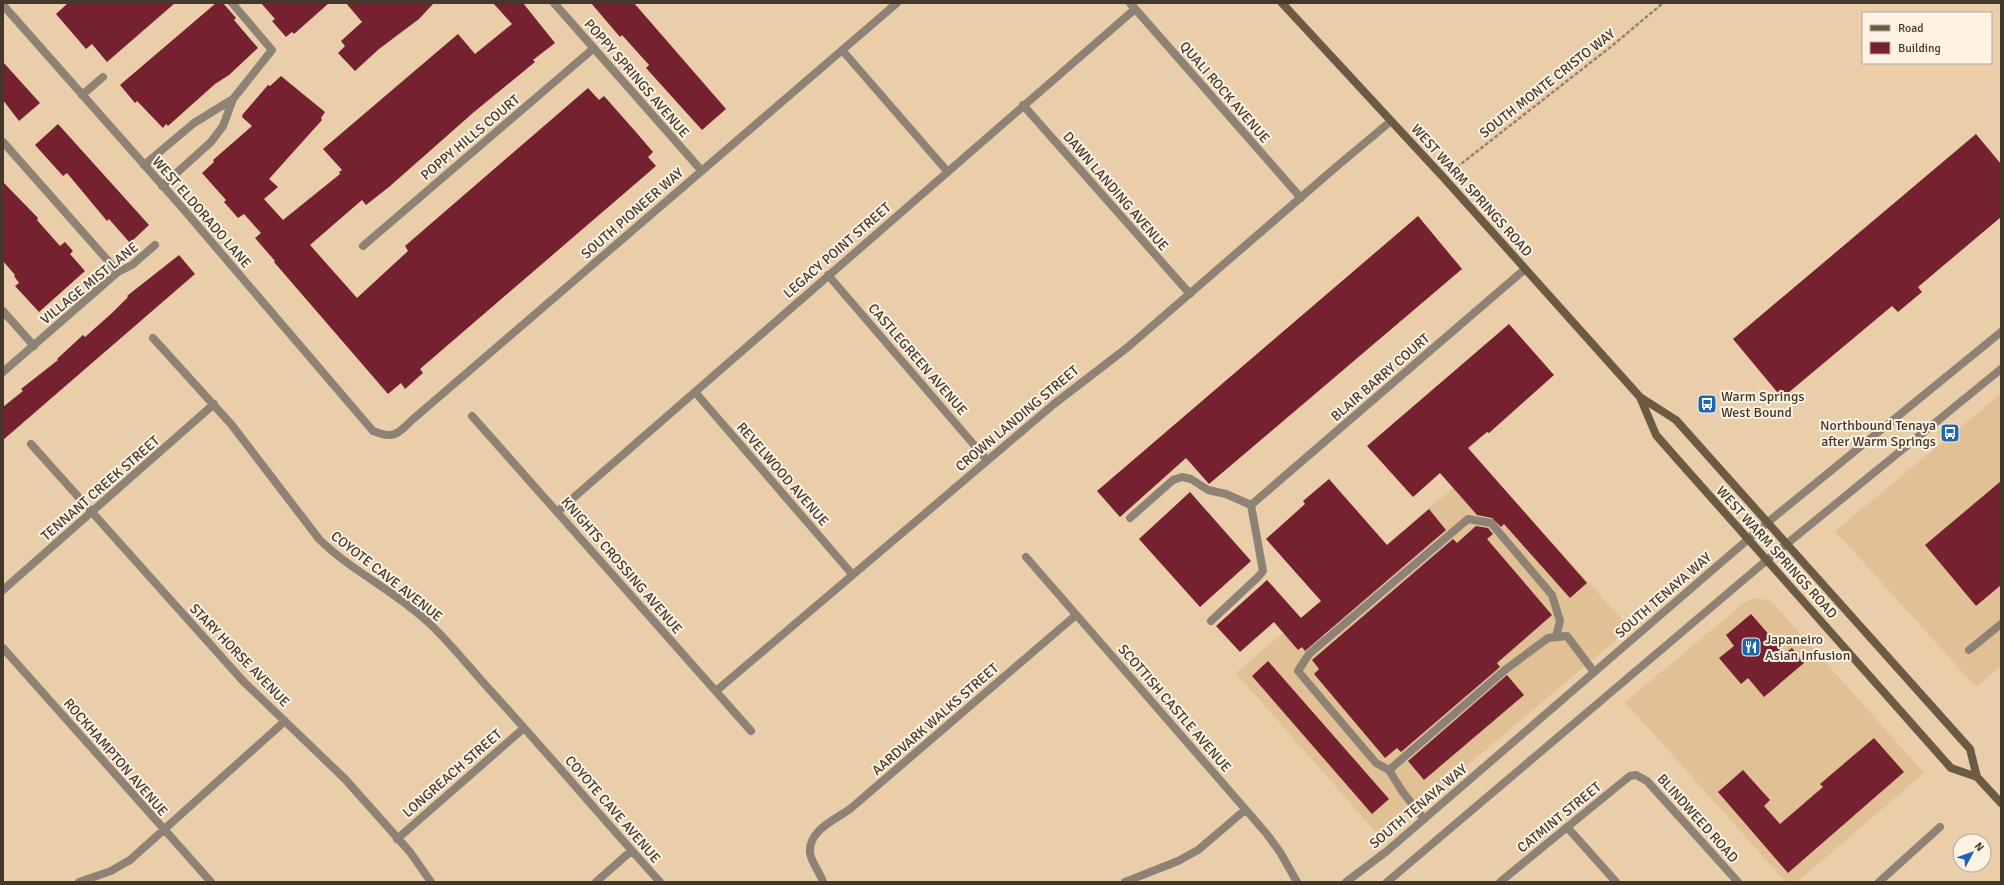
<svg xmlns="http://www.w3.org/2000/svg" width="2004" height="885" font-family="Signika,sans-serif">
  <style>
    .built { fill: #e1c095 }
    .building { fill: #762130 }
    .lines { fill: none; stroke-linecap: round; stroke-linejoin: round }
    .path { stroke: #978369; stroke-width: 2.5; stroke-dasharray: 4 2; stroke-linecap: butt }
    .service { stroke: #8d8273; stroke-width: 8 }
    .minor { stroke: #8d8273; stroke-width: 8 }
    .tertiary { stroke: #8d8273; stroke-width: 8 }
    .secondary { stroke: #6b5b45; stroke-width: 8 }
    .labels { text-anchor: middle; stroke-width: 4; stroke-linejoin: round; paint-order: stroke }
    .street-label { font-size: 14px; fill: #44382a; stroke: #fdf2e3 }
    .poi-label { font-size: 14px; fill: #44382a; stroke: #fdf2e3; text-anchor: start }
  </style>
  <rect width="100%" height="100%" fill="#eacea9"/>
  <path class="built" d="M 2001,394 L 2001,666 L 1976,687 L 1835,531 Z
    M 1481,464 L 1630,628 L 1381,838 L 1236,673 Z
    M 1757,598 L 1771,601 L 1924,773 L 1797,882 L 1786,882 L 1625,702 L 1745,602 Z"/>
  <path class="building" d="M 68,3 L 175,3 L 107,62 L 92,44 L 86,49 L 56,14 Z
    M 216,3 L 223,3 L 236,18 L 234,20 L 258,48 L 229,75 L 215,84 L 168,126 L 166,124 L 163,128 L 137,101 L 135,103 L 120,85 Z
    M 261,3 L 329,3 L 294,34 L 292,32 L 286,37 L 272,21 L 275,19 Z
    M 346,3 L 434,3 L 419,19 L 379,49 L 355,71 L 338,53 L 345,46 L 341,41 L 362,22 Z
    M 493,3 L 523,3 L 555,43 L 533,60 L 535,62 L 474,112 L 389,187 L 366,205 L 362,200 L 310,245 L 357,298 L 408,251 L 405,246 L 588,88 L 599,100 L 604,96 L 635,131 L 653,152 L 648,157 L 656,166 L 420,369 L 423,373 L 405,389 L 401,383 L 388,394 L 274,262 L 275,261 L 255,238 L 261,233 L 244,214 L 238,218 L 224,202 L 226,200 L 202,173 L 214,162 L 213,160 L 252,126 L 242,117 L 243,114 L 268,85 L 270,86 L 281,76 L 325,112 L 321,118 L 322,120 L 269,179 L 278,187 L 264,199 L 283,220 L 340,174 L 339,172 L 342,170 L 323,149 L 418,68 L 458,34 L 475,54 L 512,24 Z
    M 591,3 L 634,3 L 726,109 L 702,130 L 646,68 L 649,65 L 622,35 L 620,37 Z
    M 3,62 L 40,103 L 19,121 L 3,100 Z
    M 58,124 L 149,225 L 130,243 L 109,219 L 107,221 L 67,173 L 63,176 L 35,145 Z
    M 1976,134 L 2001,164 L 2001,217 L 1918,287 L 1922,292 L 1898,312 L 1892,306 L 1782,398 L 1733,339 Z
    M 3,182 L 38,218 L 37,220 L 60,246 L 65,242 L 73,251 L 70,254 L 85,271 L 39,312 L 15,286 L 19,283 L 14,276 L 15,275 L 3,261 Z
    M 1418,216 L 1462,269 L 1209,484 L 1186,458 L 1120,517 L 1097,491 Z
    M 179,255 L 195,274 L 3,440 L 3,407 L 23,391 L 21,389 L 58,360 L 57,359 L 83,335 L 85,337 L 112,313 L 128,297 L 127,296 Z
    M 1509,324 L 1554,375 L 1489,433 L 1487,432 L 1468,448 L 1587,583 L 1570,598 L 1504,524 L 1501,527 L 1492,518 L 1477,515 L 1440,473 L 1413,497 L 1367,446 Z
    M 1329,479 L 1387,545 L 1429,509 L 1446,530 L 1305,651 L 1302,647 L 1298,650 L 1274,622 L 1240,652 L 1216,626 L 1267,580 L 1301,618 L 1321,601 L 1266,539 L 1305,504 L 1303,501 Z
    M 2001,481 L 2001,585 L 1976,606 L 1925,545 Z
    M 1190,492 L 1251,561 L 1200,607 L 1139,539 Z
    M 1476,526 L 1488,528 L 1493,534 L 1487,539 L 1552,615 L 1497,663 L 1500,667 L 1401,752 L 1397,748 L 1385,758 L 1314,674 L 1319,669 L 1312,660 L 1453,539 L 1457,543 Z
    M 1751,614 L 1785,653 L 1792,648 L 1804,663 L 1764,697 L 1748,678 L 1741,684 L 1719,658 L 1734,646 L 1726,635 Z
    M 1268,661 L 1389,799 L 1372,814 L 1252,676 Z
    M 1507,675 L 1524,695 L 1424,780 L 1408,761 Z
    M 1874,738 L 1904,772 L 1788,873 L 1718,792 L 1743,770 L 1770,800 L 1764,806 L 1780,824 L 1823,787 L 1820,784 Z"/>
  <g class="lines">
    <path class="path" d="M 1452,171 L 1613,45 L 1663,3"/>
    <path class="service" d="M 82,95 L 103,77
      M 144,165 L 194,123 L 233,99
      M 1336,167 L 1391,121
      M 162,186 L 211,142 L 223,126 L 233,99 L 272,50 L 232,3
      M 1130,518 L 1173,480 L 1182,477 L 1191,479 L 1208,490 L 1226,494 L 1251,505 L 1263,571 L 1258,577 L 1211,621
      M 1556,637 L 1560,621 L 1552,595 L 1491,523 L 1468,519 L 1309,654 L 1298,671 L 1376,763 L 1389,770 L 1505,670 L 1548,638 L 1567,636 L 1594,672
      M 1969,650 L 2001,624
      M 1389,770 L 1402,791 L 1424,819"/>
    <path class="minor" d="M 554,3 L 701,170
      M 1130,3 L 1301,198
      M 3,5 L 179,204 L 373,431 C 393,439 397,435 412,420 L 897,3
      M 842,50 L 947,171
      M 1023,105 L 1190,294
      M 3,142 L 118,272
      M 363,246 L 594,48
      M 828,275 L 987,460
      M 3,311 L 34,346
      M 153,338 L 231,424 L 319,539 C 352,572 396,591 430,624 C 451,644 469,667 489,689 C 547,752 602,818 660,882
      M 3,372 L 118,272 L 132,265 L 155,245
      M 695,392 L 852,574
      M 472,416 L 751,731
      M 31,444 L 243,681 L 345,779 L 410,852 L 431,882
      M 1251,505 L 1525,269
      M 557,512 L 1135,9
      M 1026,557 L 1266,833 L 1280,852 L 1297,882
      M 3,590 L 214,404
      M 3,648 L 211,882
      M 716,691 L 1054,404 L 1128,347 L 1336,167
      M 1567,827 L 1616,882
      M 397,839 L 524,728
      M 79,882 L 111,871 L 130,860 L 285,721
      M 596,882 L 631,851
      M 823,882 C 820,872 812,864 810,853 C 808,831 834,820 850,809 L 1076,615
      M 1125,882 L 1178,861 L 1198,850 L 1245,810
      M 1500,882 L 1620,784 L 1630,776 L 1636,775 L 1647,781 L 1738,882
      M 1879,882 L 1940,827"/>
    <path class="tertiary" d="M 1346,882 L 1387,851 L 1768,522 L 2001,332
      M 1387,882 L 1767,560 L 2001,369"/>
    <path class="secondary" d="M 1282,3 L 1443,177 L 1640,397 L 1676,420 L 1970,749 L 1977,777 L 2001,803
      M 1640,397 L 1656,435 L 1678,460 L 1951,768 L 1977,777"/>
  </g>
  <defs>
    <g id="bus-square" transform="scale(1)"><rect x="-9" y="-9" width="18" height="18" rx="4" fill="#1d66b6" stroke="#fdf2e3"/><path d="M-5-6H5V4H4V6H2V4H-2V6H-4V4H-5ZM-3.5-4V0h7V-4ZM-3.5 1.2v1.5H-2V1.2ZM2 1.2v1.5H3.5V1.2Z" fill="#fff"/></g>
    <g id="restaurant-square" transform="scale(1)"><rect x="-9" y="-9" width="18" height="18" rx="4" fill="#1d66b6" stroke="#fdf2e3"/><path d="M-5-6h1v4h1v-4h1v4h1v-4h1v5L-1.5 .5V6h-2V.5L-5-1ZM5-6V6H3V1.5H1.5Q1.5-4 5-6Z" fill="#fff"/></g>
  </defs>
  <g fill-rule="evenodd">
    <use href="#bus-square" x="1707" y="404"/>
    <use href="#bus-square" x="1950" y="433"/>
    <use href="#restaurant-square" x="1751" y="647"/>
  </g>
  <g class="labels">
    <g class="street-label">
      <text transform="translate(637 78) rotate(49)" y="5">POPPY SPRINGS AVENUE</text>
      <text transform="translate(1547 83) rotate(-38)" y="5">SOUTH MONTE CRISTO WAY</text>
      <text transform="translate(1225 92) rotate(49)" y="5">QUALI ROCK AVENUE</text>
      <text transform="translate(470 137) rotate(-40)" y="5">POPPY HILLS COURT</text>
      <text transform="translate(1472 190) rotate(48)" y="5">WEST WARM SPRINGS ROAD</text>
      <text transform="translate(1116 191) rotate(49)" y="5">DAWN LANDING AVENUE</text>
      <text transform="translate(202 212) rotate(49)" y="5">WEST ELDORADO LANE</text>
      <text transform="translate(632 213) rotate(-41)" y="5">SOUTH PIONEER WAY</text>
      <text transform="translate(837 250) rotate(-41)" y="5">LEGACY POINT STREET</text>
      <text transform="translate(89 283) rotate(-39)" y="5">VILLAGE MIST LANE</text>
      <text transform="translate(918 359) rotate(49)" y="5">CASTLEGREEN AVENUE</text>
      <text transform="translate(1380 377) rotate(-41)" y="5">BLAIR BARRY COURT</text>
      <text transform="translate(1017 418) rotate(-40)" y="5">CROWN LANDING STREET</text>
      <text transform="translate(783 474) rotate(49)" y="5">REVELWOOD AVENUE</text>
      <text transform="translate(100 488) rotate(-41)" y="5">TENNANT CREEK STREET</text>
      <text transform="translate(1777 552) rotate(48)" y="5">WEST WARM SPRINGS ROAD</text>
      <text transform="translate(622 565) rotate(49)" y="5">KNIGHTS CROSSING AVENUE</text>
      <text transform="translate(387 576) rotate(38)" y="5">COYOTE CAVE AVENUE</text>
      <text transform="translate(1663 595) rotate(-41)" y="5">SOUTH TENAYA WAY</text>
      <text transform="translate(240 655) rotate(46)" y="5">STARY HORSE AVENUE</text>
      <text transform="translate(1175 708) rotate(49)" y="5">SCOTTISH CASTLE AVENUE</text>
      <text transform="translate(935 719) rotate(-41)" y="5">AARDVARK WALKS STREET</text>
      <text transform="translate(116 757) rotate(49)" y="5">ROCKHAMPTON AVENUE</text>
      <text transform="translate(452 773) rotate(-41)" y="5">LONGREACH STREET</text>
      <text transform="translate(1418 806) rotate(-40)" y="5">SOUTH TENAYA WAY</text>
      <text transform="translate(613 809) rotate(49)" y="5">COYOTE CAVE AVENUE</text>
      <text transform="translate(1559 817) rotate(-39)" y="5">CATMINT STREET</text>
      <text transform="translate(1698 818) rotate(48)" y="5">BLINDWEED ROAD</text>
    </g>
    <g class="poi-label">
      <text x="1721" y="401">Warm Springs<tspan x="1721" dy="16">West Bound</tspan></text>
      <text x="1936" y="430" text-anchor="end">Northbound Tenaya<tspan x="1936" dy="16">after Warm Springs</tspan></text>
      <text x="1765" y="644">Japaneiro<tspan x="1765" dy="16">Asian Infusion</tspan></text>
    </g>
  </g>
  <rect width="2004" height="885" fill="none" stroke="#44382a" stroke-width="8"/>
  <rect x="1862" y="12" width="130" height="52" fill="#fdf2e3" stroke="#b3a899"/>
  <rect x="1870" y="25" width="20" height="6" fill="#6b5b45" stroke="#b3a899"/>
  <text x="1898" y="32" font-size="12" fill="#44382a">Road</text>
  <rect x="1870" y="42" width="20" height="12" fill="#762130" stroke="#b3a899"/>
  <text x="1898" y="52" font-size="12" fill="#44382a">Building</text>
  <g transform="translate(1972 853) rotate(49)"><circle r="19" fill="#fdf2e3" stroke="#b3a899"/>
  <path d="M0-3L7 15L0 10L-7 15Z" fill="#1d66b6"/>
  <text y="-6" font-size="11" font-weight="bold" text-anchor="middle" fill="#44382a">N</text>
  </g>
</svg>
